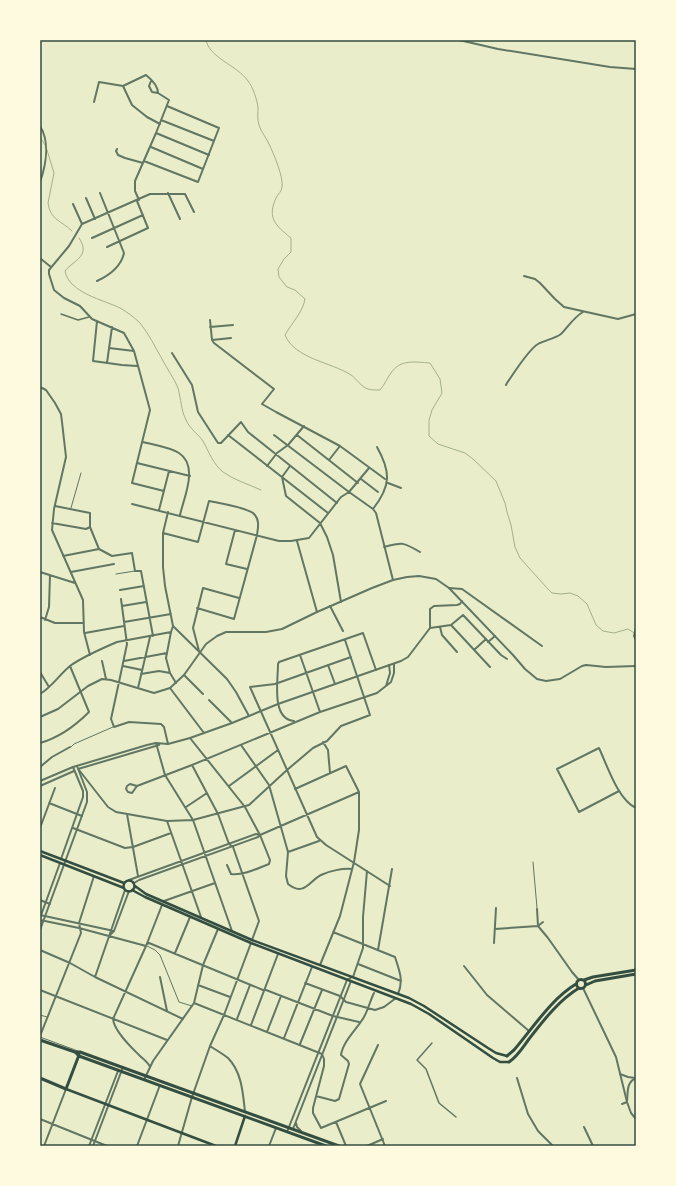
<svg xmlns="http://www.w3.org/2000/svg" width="676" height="1186" font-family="'Source Sans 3',sans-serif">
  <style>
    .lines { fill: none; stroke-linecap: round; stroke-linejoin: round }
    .stream { stroke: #a3b18a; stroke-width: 1 }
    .service { stroke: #617663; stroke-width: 1 }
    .pedestrian { stroke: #617663; stroke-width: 1.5 }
    .minor { stroke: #617663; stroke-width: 2 }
    .tertiary { stroke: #617663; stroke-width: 2 }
    .secondary { stroke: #344e41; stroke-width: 2.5 }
    .primary { stroke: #344e41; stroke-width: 3 }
    .neatline { fill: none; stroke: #344e41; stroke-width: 1.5 }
  </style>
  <rect width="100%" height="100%" fill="#e9edc9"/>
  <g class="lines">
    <path class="stream" d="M 206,40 C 209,58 237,65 248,81 C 253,87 257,100 258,107 C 258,113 257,119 259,125 C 261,132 266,137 269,144 C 273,152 284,178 282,187 C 282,191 278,194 276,198 C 267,218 275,225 291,238 L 291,252 L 284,259 L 278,269 L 279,277 L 287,287 L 295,290 L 305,299 C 303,312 291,324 285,335 C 295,359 331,362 351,375 C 357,379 361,387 368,389 C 371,390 376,390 380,390 C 385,384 387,378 391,373 C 400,359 415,362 430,363 L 440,379 L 442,393 L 432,410 L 429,420 L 429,436 L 438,444 L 465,453 L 473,459 L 496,481 L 505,503 L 507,512 L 511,525 L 515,547 L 520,558 L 547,588 L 552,593 L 561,594 L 570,593 L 578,596 L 587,604 L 596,625 L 603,631 L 614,633 L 628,629 L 636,634
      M 40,137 L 45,145
      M 47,150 L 54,173 L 48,203 C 50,220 62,221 72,231
      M 79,238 C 91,256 75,259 65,271 C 69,293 104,300 120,308 C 127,312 134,317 140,323 C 149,334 155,347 162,359 C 167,369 174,378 178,388 C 181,399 181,410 186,420 C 190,429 198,434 203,441 C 209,452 213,464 223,472 C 234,480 248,484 261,490"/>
    <path class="service" d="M 71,508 L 81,473
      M 116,574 L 135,571
      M 71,747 L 74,744 L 113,727
      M 533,862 L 537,908
      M 147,946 L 155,950 L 160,955 L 179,1002 L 192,1006
      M 40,1015 L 47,1017
      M 40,1037 L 78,1051"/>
    <path class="pedestrian" d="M 61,314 L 78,320 L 89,317
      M 432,1043 L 417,1060 L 426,1069 L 439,1103 L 456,1117"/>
    <path class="minor" d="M 459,40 L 498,49 L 610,67 L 636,69
      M 123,86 L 132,105 L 147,117 L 160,124
      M 94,102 L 99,82 L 123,86 L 146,75 C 151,79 158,86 158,93
      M 161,120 L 214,141
      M 40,126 C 50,142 46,165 40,182
      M 156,133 L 209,155
      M 151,147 L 203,169
      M 117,149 L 116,151 L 118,155 L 125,158 L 143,163
      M 144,161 L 198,182 L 219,128 L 167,106
      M 168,193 L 180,219
      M 86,198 L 95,219
      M 139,200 L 135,191 L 135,181 L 156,133 L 169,100 L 158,93 L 152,92 L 149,86 L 151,81
      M 73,204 L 82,224
      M 92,238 L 143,215
      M 107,247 L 148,228 L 137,201
      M 41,259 L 51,267
      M 524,276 L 535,279 L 540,283 L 555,299 L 564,307 L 618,319 L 636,314
      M 97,281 C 110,275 121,267 124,253 L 100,193
      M 210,320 L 212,340 L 214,343 L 274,389 L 262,404 L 276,412 L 340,446 L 385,479
      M 97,321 L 93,361 L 122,365 L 137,366
      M 210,327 L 233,325
      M 212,340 L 231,338
      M 109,348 L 134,351
      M 172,353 L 192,385 L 198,412 L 218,443 L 221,443 L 241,422 L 248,432 L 337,503
      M 107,363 L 112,327
      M 506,385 L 507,383 C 514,373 528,350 538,344 C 545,340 554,339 561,334 C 568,327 574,317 583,312
      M 40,387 L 46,390 L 55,403 L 61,414 L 62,422 L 66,457 L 54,509 L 52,530 L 83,600 L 84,632 L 90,655
      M 228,435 L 328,513
      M 274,435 L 349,492 L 373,509 L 376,513 L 393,580
      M 297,435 L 358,483
      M 143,442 C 154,445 169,447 179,453 C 199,466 184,497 180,515
      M 329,460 L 340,446
      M 137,463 L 190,476
      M 267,466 L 277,453 L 288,445 L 304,426
      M 290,466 L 282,477 L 286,496 L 320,523 L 327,537 L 333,555 L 341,602
      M 361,479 L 378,492
      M 388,483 L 401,488
      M 164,491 L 132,483 L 150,410 L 134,351 L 124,333 L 92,319 L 80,306 L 64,298 L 54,290 L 49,274 L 49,270 L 69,246 L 82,224 L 150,194 L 185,194 L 194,212
      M 132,504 L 279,541 L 291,541 L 309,538 L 341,497 L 349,492 L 369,468
      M 55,506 L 90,513 L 90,527 L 99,549 L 112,556 L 132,553 L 135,571 L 141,571 L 153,636
      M 373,509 C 391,486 391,472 377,447
      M 159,510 L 169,471
      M 168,512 L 163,533 L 163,567 L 165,586 L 173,626 L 171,632 L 166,658 L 170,673 L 176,683
      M 52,523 L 86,529 L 90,527
      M 235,530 L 226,564 L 247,569
      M 163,533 L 198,542 L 209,501 C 218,503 249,508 254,514 C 260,520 258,528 257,535 L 234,619 L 197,608
      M 297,541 L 317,612
      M 384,547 C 403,542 403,542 420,552
      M 63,556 L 99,549
      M 40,572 L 75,583
      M 71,572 L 114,564
      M 449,588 L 462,589 L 542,646
      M 120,590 L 144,586
      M 122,606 L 146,602
      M 330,606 L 343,631
      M 40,617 L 55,623 L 84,623
      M 45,620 L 49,607 L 50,575
      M 124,622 L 171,614
      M 451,625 L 490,667
      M 173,626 L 227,679 L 236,692 L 249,716
      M 440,627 L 442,635 L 457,652
      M 430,628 L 451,625 L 463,615 L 501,655 L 507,659
      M 85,633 L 124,626
      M 488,642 L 495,636
      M 474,650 L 486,639
      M 199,651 L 193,628 L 203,588 L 239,598
      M 300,655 L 320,712
      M 351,657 L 275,684 L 250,687 L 317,837 L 326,845 L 390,886
      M 102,661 L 106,679
      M 124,661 L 167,653
      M 328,665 L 335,684
      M 123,666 L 142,670
      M 40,672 L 49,687
      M 141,674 L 159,671 L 170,673
      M 184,675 L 203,694
      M 119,682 L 127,644 L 121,599
      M 386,686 L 390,673 L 389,665
      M 138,688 L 150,637
      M 170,688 L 204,733
      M 40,694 C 52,687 59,675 70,666 C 82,657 103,648 117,642 L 171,632
      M 209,700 L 232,723
      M 294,721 C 271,719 278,681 278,664 L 279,662 L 363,633 L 376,670
      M 190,738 L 245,807 L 260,835 L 270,860 L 269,864 C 258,868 243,876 231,874 L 227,865
      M 323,742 L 328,750 L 330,773
      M 40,743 C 58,738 76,725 89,712 L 70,666
      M 156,743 L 165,775 L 193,820 L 232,931
      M 241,745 L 269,785 L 288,852 L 286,876 L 288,884 C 304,897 309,881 321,875 C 329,871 343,868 352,869
      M 192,765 L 218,814 L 229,844 L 233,847 L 259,921 L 252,940
      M 40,767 L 52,757 L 70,747
      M 79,770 L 108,807 L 116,812 L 167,821 L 193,820 L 249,805 L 287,770 L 313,748 L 327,741 L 341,726 L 370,715 L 345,640
      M 40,781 L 73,767
      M 40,786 L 74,771
      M 137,786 L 130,784 L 127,786 L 126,789 L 128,792 L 132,793 L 137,786 L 192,765 L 320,712 L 377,693 L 391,682 L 394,673 L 394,664
      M 229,786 L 278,750
      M 295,789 L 346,766 L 359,792 L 359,830 L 354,862 L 340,916 L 320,965
      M 619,791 L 579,812 L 557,769 L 599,748 C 607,765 618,800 636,808
      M 49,803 L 82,816
      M 186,807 L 207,793
      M 127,814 L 138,876
      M 167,821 L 201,917
      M 40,828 L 55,788
      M 73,828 L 125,848 L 133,847 L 171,833
      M 288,852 L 319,841
      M 129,880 L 256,834 L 260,835
      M 134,883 L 139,880 L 258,837 L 260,835 L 359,792
      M 40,900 L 50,904
      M 164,901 L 215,883
      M 537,909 L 538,926 L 548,938 L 572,972 L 579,980
      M 40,915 L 114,931
      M 40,920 L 79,928 L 146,946
      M 495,929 L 538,926 L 543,922
      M 333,932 L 395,957 C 399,970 404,980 398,994
      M 110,935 L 114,931 L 129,891
      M 494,943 L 496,908
      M 147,944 L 149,943 L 263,990 L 266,990 L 333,1016 L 359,1022
      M 40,950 L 70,963 L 95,977 L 183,1019
      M 378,950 L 392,869
      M 175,953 L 190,917
      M 358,964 L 401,981
      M 464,966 L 487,995 L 529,1031
      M 95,977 L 125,890
      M 160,977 L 167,1011
      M 353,977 L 363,948 L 363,917 L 367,871
      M 305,983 L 340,996 L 346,1002 L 375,1010 L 384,1007 L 396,998
      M 198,985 L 230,997
      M 40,990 L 167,1040
      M 194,1003 L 322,1054 L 324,1059 L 324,1066 L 313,1108 L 313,1113 L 321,1128 L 386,1101
      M 113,1019 L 146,946 L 162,905
      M 113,1019 C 114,1031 131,1047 139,1055 C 143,1059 148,1062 150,1067
      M 237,1019 L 250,985
      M 251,1025 L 278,954
      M 267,1032 L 281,996
      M 40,1036 L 81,933 L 79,923 L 94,876
      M 284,1038 L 312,967
      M 300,1044 L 322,990
      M 378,1045 L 360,1084 L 385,1146
      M 210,1046 C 216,1050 223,1054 228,1058 C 242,1072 243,1094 245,1112
      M 620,1074 L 628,1077 L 635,1078
      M 144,1080 L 153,1061 L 194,1003 L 203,965 L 218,929
      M 316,1096 L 335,1101 L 339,1099 L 349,1064 L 348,1061 L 341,1055 C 343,1041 357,1029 364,1017 C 368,1010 370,1001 374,993
      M 622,1104 L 627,1102 C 628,1093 626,1082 636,1078
      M 40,1119 L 107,1146
      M 336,1122 L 346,1146
      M 584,1127 L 593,1146
      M 44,1146 L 66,1089
      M 137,1146 L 160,1085
      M 178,1146 L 192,1097 L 210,1046 L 224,1015 L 251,943
      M 269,1146 L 276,1128
      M 367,1146 L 383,1139
      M 635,1146 L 636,1145"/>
    <path class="tertiary" d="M 636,628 L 634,636 L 636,640
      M 119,682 L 111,719 L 114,727 L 129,722 L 161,724 L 164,727 L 168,744
      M 40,717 L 58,709 L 88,686 L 102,679 L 111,680 L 154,693 L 170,688 L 184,675 L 206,644 L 217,636 L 226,632 L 266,632 L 282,629 L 317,612 L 372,588 L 393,580 L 407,577 L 419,576 L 436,579 L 449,588 L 513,655 L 525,669 L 537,679 L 546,681 L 560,679 L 582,666 L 586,665 L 606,667 L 636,666
      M 78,769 L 159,745
      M 61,859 L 83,797 L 83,791 L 73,767 L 147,745 L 156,743 L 168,744 L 190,738 L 232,723 L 278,704 L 401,661 L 408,657 L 430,628 L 430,609 L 434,606 L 457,605 L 460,604 L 462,601
      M 40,918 L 60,863
      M 40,930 L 87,802 L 87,792 L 77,766
      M 583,988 L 616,1057 L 627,1102 L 631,1113 L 636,1119
      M 517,1078 L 528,1114 L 538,1131 L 553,1146
      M 296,1123 L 297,1127 L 301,1131
      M 293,1129 L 351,981
      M 287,1132 L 347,980 L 352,977
      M 89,1146 L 118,1071
      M 93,1146 L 123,1067"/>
    <path class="secondary" d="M 40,851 L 124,883
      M 40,855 L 124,888
      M123.5 886a5.5 5.5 0 1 1 11 0a5.5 5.5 0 1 1-11 0Z
      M 135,886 L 146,894 L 252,940 L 409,998 L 424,1006 L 488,1048 L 496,1053 L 507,1056
      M 132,890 L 145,897 L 251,943 L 411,1004 L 429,1014 L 493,1058 L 500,1062 L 509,1062
      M 66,1089 L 216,1146
      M 235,1146 L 245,1116"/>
    <path class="primary" d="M576.5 984a4.5 4.5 0 1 1 9 0a4.5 4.5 0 1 1-9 0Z
      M 584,980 L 593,977 L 636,970
      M 586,985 L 595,981 L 636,974
      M 40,1040 L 75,1052 L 79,1056 L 326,1146
      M 75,1052 L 80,1052 L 339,1146
      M 507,1056 L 514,1050 C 533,1028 551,999 576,984
      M 509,1062 C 518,1056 523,1047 529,1039 C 543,1021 559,1000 579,988
      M 40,1078 L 66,1089 L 79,1055"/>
  </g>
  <rect width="676" height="1186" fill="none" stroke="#fefae0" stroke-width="82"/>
  <rect x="41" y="41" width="594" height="1104" class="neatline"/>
</svg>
